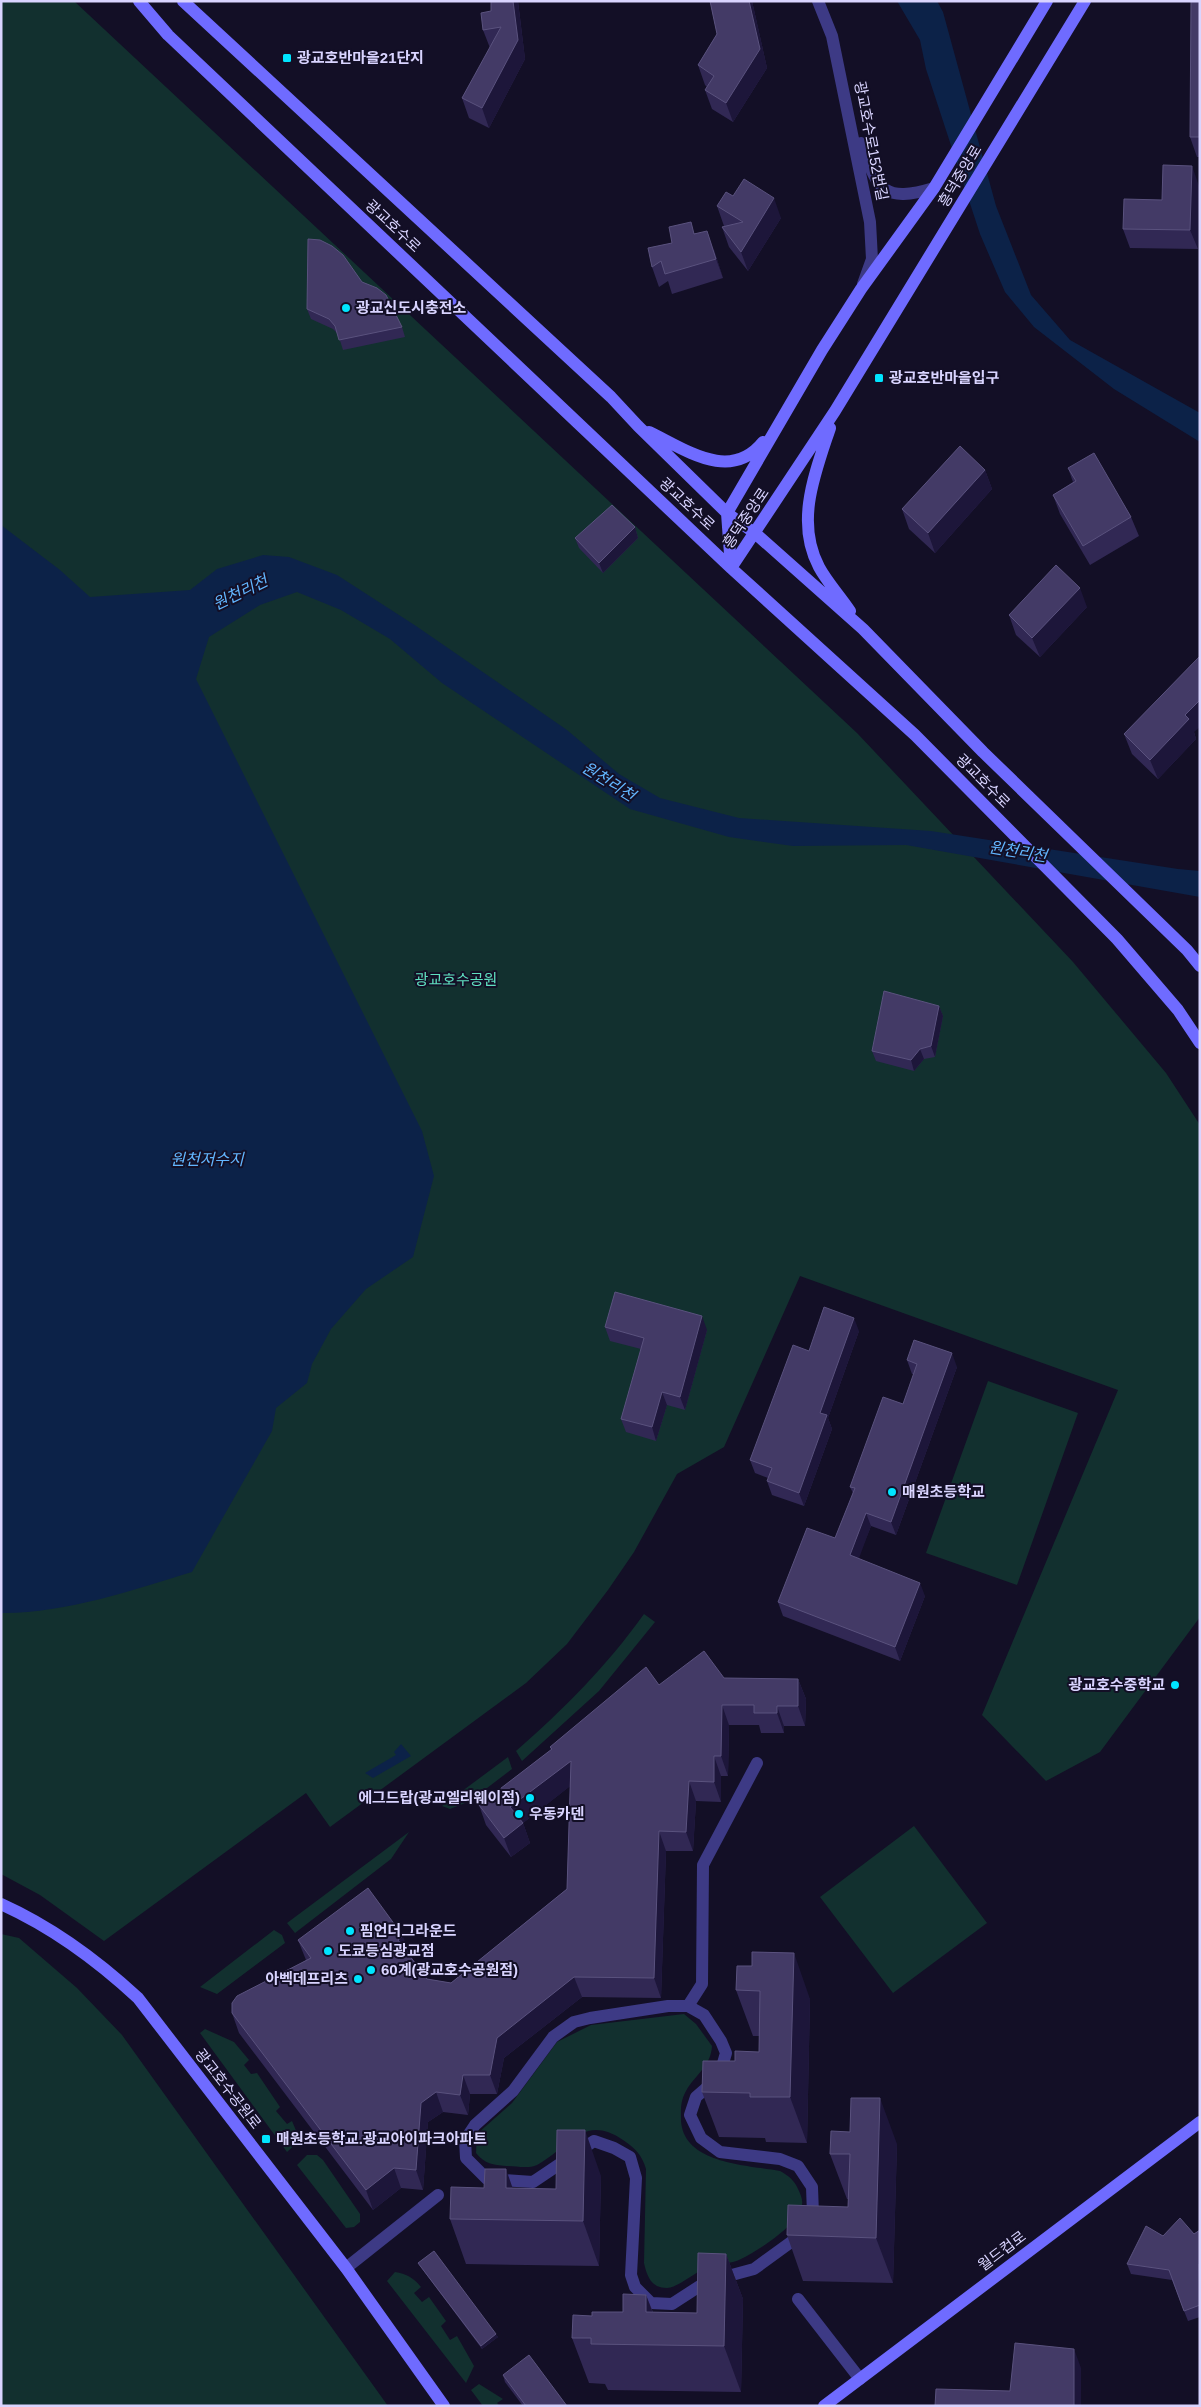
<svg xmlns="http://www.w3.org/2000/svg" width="1201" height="2407" font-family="Helvetica,'Noto Sans KR',sans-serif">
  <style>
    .green { fill: #12302f }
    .water { fill: #0c2248 }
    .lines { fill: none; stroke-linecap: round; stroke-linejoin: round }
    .street { stroke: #3d3a85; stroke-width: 12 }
    .secondary { stroke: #6f6bff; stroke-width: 12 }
    .wall { fill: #312854 }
    .shaded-wall { fill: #1d163a }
    .building { fill: #433a66; stroke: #5a527e }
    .poi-dot { fill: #00e5ff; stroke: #130f26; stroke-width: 2 }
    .labels { text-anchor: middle; stroke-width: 4; stroke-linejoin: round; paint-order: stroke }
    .poi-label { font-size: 15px; font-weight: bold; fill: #d9d4ff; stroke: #130f26; text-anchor: start }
    .street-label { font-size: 15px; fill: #d9d4ff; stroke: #130f26 }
    .park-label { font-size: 15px; fill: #5fe0c0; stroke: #130f26 }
    .water-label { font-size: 16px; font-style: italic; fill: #62b6ff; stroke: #130f26 }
  </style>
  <rect width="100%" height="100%" fill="#130f26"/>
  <path class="green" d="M 1,1 L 74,1 L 857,733 L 1073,962 L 1166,1073 L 1200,1125 L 1200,1617 L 1100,1752 L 1046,1781 L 982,1715 L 1118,1390 L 800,1276 L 724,1447 L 677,1474 L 634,1552 L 608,1590 L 567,1644 L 526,1683 L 330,1827 L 306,1793 L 104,1941 L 40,1895 L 1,1874 Z
    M 988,1381 L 1078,1413 L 1017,1585 L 926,1553 Z
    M 644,1614 L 655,1622 L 599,1691 L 522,1761 L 516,1751 C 565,1708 606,1667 644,1614 Z
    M 508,1757 L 512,1769 L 470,1801 L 450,1809 L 442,1806 Z
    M 914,1826 L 987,1923 L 893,1993 L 820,1897 Z
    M 409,1832 L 391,1859 L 295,1933 L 287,1923 Z
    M 274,1930 L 282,1935 L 285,1943 L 217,1994 L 200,1987 Z
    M 1,1934 L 19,1938 L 77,1988 L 122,2035 L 388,2406 L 1,2406 Z
    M 684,2014 L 696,2024 L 712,2046 C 711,2066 695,2075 686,2091 C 680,2102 681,2109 681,2121 C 684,2164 747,2165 780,2171 C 789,2176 794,2180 798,2189 C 801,2195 804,2202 801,2208 C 795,2227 759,2250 741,2259 C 731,2265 718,2262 707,2267 C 697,2271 677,2288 667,2288 C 651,2288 647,2276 644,2263 L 646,2169 C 642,2155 635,2148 623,2140 C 583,2113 569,2148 537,2165 C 528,2169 516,2166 506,2166 C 493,2165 485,2164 476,2153 L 477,2134 L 512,2103 L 557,2042 L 591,2025 Z
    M 205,2029 L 234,2042 L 249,2060 L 244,2065 L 251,2074 L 257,2073 L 280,2107 L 276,2111 L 287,2124 L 292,2121 L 300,2140 L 287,2152 L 200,2033 Z
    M 307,2155 L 317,2155 L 323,2160 L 360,2214 L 360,2222 L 354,2227 L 346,2228 L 297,2165 Z
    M 395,2272 C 406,2274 413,2277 421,2287 L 414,2293 L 422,2302 L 429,2297 L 446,2321 L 441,2326 L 450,2340 L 457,2336 L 474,2366 L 466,2383 L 387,2281 Z
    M 479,2384 L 503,2399 L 497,2403 L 500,2406 L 483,2406 L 471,2390 Z"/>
  <path class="water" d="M 897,1 L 937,1 L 943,12 L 996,206 L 1031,295 L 1070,340 L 1200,413 L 1200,442 L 1114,389 L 1034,327 L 1005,292 L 980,234 L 926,69 L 920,40 Z
    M 1,525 L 60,570 L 90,597 L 190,590 L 217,569 L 263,555 L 289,557 L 337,575 L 416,626 L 567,730 L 619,774 L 660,798 L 739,818 L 931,831 L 1178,869 L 1200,871 L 1200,897 L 906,845 L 793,846 L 729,837 L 630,809 L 442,683 L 390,639 L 341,610 L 297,592 L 260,605 L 209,637 L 196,679 L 422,1131 L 434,1176 L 413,1257 L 366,1289 L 331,1329 L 312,1364 L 307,1383 L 276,1408 L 272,1431 L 192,1572 C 134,1590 62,1614 1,1613 Z
    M 401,1744 L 411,1756 L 373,1778 L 365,1773 L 396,1755 L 394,1752 Z"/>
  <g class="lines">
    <path class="street" d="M 818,1 L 832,36 L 870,222 L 872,259 L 863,284
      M 861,143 C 878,188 881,204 934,188
      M 668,2006 L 688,2006 L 704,2015 L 721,2041 L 726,2053 L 719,2077 L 696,2097 L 690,2115 L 701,2138 L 720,2152 L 780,2159 L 798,2166 L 812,2187 L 813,2214 L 798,2237 L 754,2269 L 706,2282 L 672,2304 L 651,2303 L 635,2287 L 631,2275 L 636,2178 L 630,2157 L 614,2148 L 594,2141 L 533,2182 L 487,2179 L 466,2158 L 465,2140 L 475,2125 L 513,2091 L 553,2037 L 574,2022 L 590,2018 Z
      M 688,2006 L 702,1984 L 703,1865 L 757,1763
      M 346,2268 L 438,2195
      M 798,2299 L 860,2379"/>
    <path class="secondary" d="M 139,1 L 168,35 L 731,568 L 915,735 L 1117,939 L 1178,1010 L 1200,1043
      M 183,1 L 611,397 L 638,426 L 727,513 L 756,534 L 863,629 L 983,752 L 1187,950 L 1200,966
      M 830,428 C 815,473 795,522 819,567 C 827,582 840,596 850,611
      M 649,432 C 685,449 730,483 763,442
      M 731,568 L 835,411 L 1085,1
      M 731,568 L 727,513 L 822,350 L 861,289 L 934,188 L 1047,1
      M 1,1904 C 52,1927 97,1960 138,1998 L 346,2268 L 444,2406
      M 824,2406 L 1200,2122"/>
  </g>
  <path class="wall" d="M 491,1 L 518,1 L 525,59 L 489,128 L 469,118 L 462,98 L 490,48 L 483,30 L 491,11 Z
    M 710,1 L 752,1 L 767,68 L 733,122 L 712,109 L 705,90 L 707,87 L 705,85 L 698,65 L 717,34 Z
    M 1200,1 L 1200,157 L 1197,157 L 1190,137 Z
    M 1199,186 L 1198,249 L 1130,248 L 1123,229 Z
    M 733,196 L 781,218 L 748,271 L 729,247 L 722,227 L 725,226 L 724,226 L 717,206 Z
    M 695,233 L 714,250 L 723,278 L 672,294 L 668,281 L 659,287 L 652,267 L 672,243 Z
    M 362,282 L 402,327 L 405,337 L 343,350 L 338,334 L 333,329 L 311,319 L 307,309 Z
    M 1068,468 L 1131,517 L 1139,536 L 1090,565 L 1060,514 L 1053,495 L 1073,482 Z
    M 985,470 L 992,489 L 935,553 L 909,529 L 902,509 Z
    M 635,527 L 638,538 L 603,573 L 579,548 L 575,538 Z
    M 1087,607 L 1040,657 L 1016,635 L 1009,615 Z
    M 1194,732 L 1196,739 L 1158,779 L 1132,754 L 1124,734 Z
    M 939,1006 L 943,1016 L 935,1057 L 924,1059 L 914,1071 L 876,1061 L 872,1051 Z
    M 605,1327 L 707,1330 L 685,1410 L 667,1405 L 656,1441 L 626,1432 L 621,1419 L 641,1349 L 610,1341 Z
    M 859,1331 L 828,1418 L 832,1429 L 804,1506 L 772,1495 L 767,1481 L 768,1478 L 755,1473 L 750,1460 L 809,1351 Z
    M 907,1360 L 957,1367 L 896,1535 L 871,1526 L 858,1558 L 925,1596 L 900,1661 L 783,1616 L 778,1602 L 835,1538 L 853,1493 L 850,1487 L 903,1404 L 914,1374 L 912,1374 Z
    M 724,1678 L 798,1679 L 806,1699 L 805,1726 L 784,1726 L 784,1733 L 761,1733 L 759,1725 L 729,1725 L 728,1776 L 721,1776 L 721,1802 L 696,1801 L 693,1851 L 666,1851 L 661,1998 L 582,1997 L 504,2058 L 497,2094 L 470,2094 L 468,2115 L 443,2112 L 428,2122 L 423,2190 L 401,2188 L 373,2210 L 239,2033 L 232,2013 L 306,1960 L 298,1940 L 410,1956 L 427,1979 L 451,1983 L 567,1889 L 570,1786 L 523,1823 L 530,1843 L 511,1857 L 486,1825 L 479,1805 L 551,1750 L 550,1747 L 659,1685 Z
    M 737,1966 L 810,1999 L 807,2143 L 766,2142 L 765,2138 L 719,2137 L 702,2092 L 735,2061 L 759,2052 L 759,2036 L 753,2036 L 736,1990 Z
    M 897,2144 L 893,2283 L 803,2281 L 787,2235 L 848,2207 L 848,2199 L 847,2199 L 830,2154 Z
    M 601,2176 L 599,2266 L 466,2264 L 450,2219 L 513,2188 L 556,2189 Z
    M 1200,2230 L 1200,2317 L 1188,2321 L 1172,2280 L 1131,2274 L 1127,2264 L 1163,2236 L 1194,2234 Z
    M 726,2254 L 743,2299 L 741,2392 L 608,2390 L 605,2384 L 589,2383 L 572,2338 L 592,2316 L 623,2312 L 646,2295 L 653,2312 L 697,2313 Z
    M 418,2263 L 498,2337 L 482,2349 L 420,2266 Z
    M 503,2375 L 567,2406 L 523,2406 L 505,2382 Z"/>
  <path class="shaded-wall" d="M 513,1 L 518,2 L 525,59 L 489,128 L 482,108 Z
    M 749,1 L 752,1 L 767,68 L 733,122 L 726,103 Z
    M 1192,166 L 1199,186 L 1198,249 L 1190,230 Z
    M 774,198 L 781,218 L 748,271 L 741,252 Z
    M 707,231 L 714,250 L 723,278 L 716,259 Z
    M 985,470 L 992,489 L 935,553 L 928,533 Z
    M 635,527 L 638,538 L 603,573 L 599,563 Z
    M 1080,588 L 1087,607 L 1040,657 L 1032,638 Z
    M 1200,700 L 1200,727 L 1194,732 L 1196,739 L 1158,779 L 1150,760 L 1185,715 Z
    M 939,1006 L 943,1016 L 935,1057 L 931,1046 Z
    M 920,1049 L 924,1059 L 914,1071 L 911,1060 Z
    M 702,1316 L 707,1330 L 685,1410 L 680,1397 Z
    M 854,1318 L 859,1331 L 828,1418 L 832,1429 L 804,1506 L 799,1493 L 820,1413 Z
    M 952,1353 L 957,1367 L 896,1535 L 891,1522 Z
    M 662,1392 L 667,1405 L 656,1441 L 652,1427 Z
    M 866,1513 L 871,1526 L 855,1569 L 850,1555 Z
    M 920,1583 L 925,1596 L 900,1661 L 895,1647 Z
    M 798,1679 L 806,1699 L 805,1726 L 798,1706 Z
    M 722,1705 L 729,1725 L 728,1776 L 721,1756 Z
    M 777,1706 L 784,1726 L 784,1733 L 777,1713 Z
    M 714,1756 L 721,1776 L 721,1802 L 714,1782 Z
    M 571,1761 L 578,1780 L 518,1827 L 510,1807 Z
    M 689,1781 L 696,1801 L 693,1851 L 686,1832 Z
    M 523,1823 L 530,1843 L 511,1857 L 504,1838 Z
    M 659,1831 L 666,1851 L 661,1998 L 654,1978 Z
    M 403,1936 L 410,1956 L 398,1940 Z
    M 794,1953 L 810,1999 L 807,2143 L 790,2097 Z
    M 574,1977 L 582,1997 L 504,2058 L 497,2094 L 490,2075 L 497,2038 Z
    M 463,2075 L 470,2094 L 468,2115 L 460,2095 Z
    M 436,2092 L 443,2112 L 428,2122 L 423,2190 L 416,2170 L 421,2103 Z
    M 880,2098 L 897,2144 L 893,2283 L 876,2238 Z
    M 585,2130 L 601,2176 L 599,2266 L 583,2221 Z
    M 394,2168 L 401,2188 L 373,2210 L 366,2190 Z
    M 506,2169 L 522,2215 L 506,2188 Z
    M 726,2254 L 743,2299 L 741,2392 L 724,2346 Z
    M 646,2295 L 663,2340 L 646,2312 Z
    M 496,2334 L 498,2337 L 482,2349 L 481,2346 Z
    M 1074,2349 L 1081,2368 L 1081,2406 L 1074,2406 Z"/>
  <path class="building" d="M 491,1 L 513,1 L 518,40 L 482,108 L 462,98 L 501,27 L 483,30 L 481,13 L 491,11 Z
    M 710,1 L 749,1 L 760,49 L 726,103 L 705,90 L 714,76 L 698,65 L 717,34 Z
    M 1191,1 L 1200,1 L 1200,137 L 1190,137 Z
    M 1163,165 L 1192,166 L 1190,230 L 1123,229 L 1124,199 L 1162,200 Z
    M 744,179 L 774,198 L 741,252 L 722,227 L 743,222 L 717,206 L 726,192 L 733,196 Z
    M 691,222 L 694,234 L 707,231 L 716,259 L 665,274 L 661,261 L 652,267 L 648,248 L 672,243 L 669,227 Z
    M 308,239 L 320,240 L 332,246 L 343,255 L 362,282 L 377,288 L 386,295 L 402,327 L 339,340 L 335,326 L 329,319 L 307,309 Z
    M 960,446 L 985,470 L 928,533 L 902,509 Z
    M 1094,453 L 1131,517 L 1083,546 L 1053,495 L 1076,481 L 1068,468 Z
    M 612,505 L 635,527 L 599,563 L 575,538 Z
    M 1056,565 L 1080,588 L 1032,638 L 1009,615 Z
    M 1200,656 L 1200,700 L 1185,715 L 1189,719 L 1150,760 L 1124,734 Z
    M 884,991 L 939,1006 L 931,1046 L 920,1049 L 911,1060 L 872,1051 Z
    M 615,1292 L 702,1316 L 680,1397 L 662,1392 L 652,1427 L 621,1419 L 644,1338 L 605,1327 Z
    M 824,1307 L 854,1318 L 820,1413 L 827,1415 L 799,1493 L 767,1481 L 772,1468 L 750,1460 L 793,1345 L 809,1351 Z
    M 914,1340 L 952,1353 L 891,1522 L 866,1513 L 850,1555 L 920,1583 L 895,1647 L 778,1602 L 807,1528 L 835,1538 L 855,1488 L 850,1487 L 883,1397 L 903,1404 L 917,1364 L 907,1360 Z
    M 704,1651 L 724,1678 L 798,1679 L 798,1706 L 777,1706 L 777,1713 L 754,1713 L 754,1705 L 722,1705 L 721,1756 L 714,1756 L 714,1782 L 689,1781 L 686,1832 L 659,1831 L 654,1978 L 574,1977 L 497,2038 L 490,2075 L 463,2075 L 460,2095 L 436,2092 L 421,2103 L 416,2170 L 394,2168 L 366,2190 L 232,2013 L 232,2003 L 237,1996 L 311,1958 L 298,1940 L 368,1888 L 403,1936 L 398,1940 L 427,1979 L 451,1983 L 567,1889 L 571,1761 L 510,1807 L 523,1823 L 504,1838 L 479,1805 L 552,1749 L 550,1747 L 646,1667 L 659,1685 Z
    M 752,1952 L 794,1953 L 790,2097 L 750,2097 L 750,2093 L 702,2092 L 703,2061 L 735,2061 L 735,2051 L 759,2052 L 760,1991 L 736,1990 L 737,1966 L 752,1966 Z
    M 851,2098 L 880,2098 L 876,2238 L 787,2235 L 788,2205 L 848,2207 L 850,2154 L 830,2154 L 831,2131 L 850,2132 Z
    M 557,2130 L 585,2130 L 583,2221 L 450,2219 L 451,2187 L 484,2188 L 485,2169 L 506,2169 L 506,2188 L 556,2189 Z
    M 1180,2218 L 1194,2234 L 1200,2230 L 1200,2264 L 1199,2264 L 1200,2305 L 1184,2311 L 1169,2270 L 1127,2264 L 1146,2226 L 1163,2236 Z
    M 434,2251 L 496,2334 L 481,2346 L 418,2263 Z
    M 698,2253 L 726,2254 L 724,2346 L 591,2344 L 591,2338 L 572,2338 L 573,2315 L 592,2316 L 592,2312 L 623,2312 L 623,2294 L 646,2295 L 646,2312 L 697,2313 Z
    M 1015,2343 L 1074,2349 L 1074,2406 L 935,2406 L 936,2389 L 1010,2391 Z
    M 529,2355 L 567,2406 L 526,2406 L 503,2375 Z"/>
  <g class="poi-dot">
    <rect x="282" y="53" width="10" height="10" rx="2.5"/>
    <circle cx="346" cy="308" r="5"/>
    <rect x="874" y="373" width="10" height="10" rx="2.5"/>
    <circle cx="892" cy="1492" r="5"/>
    <circle cx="1175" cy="1685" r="5"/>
    <circle cx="530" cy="1798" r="5"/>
    <circle cx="519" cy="1814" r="5"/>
    <circle cx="350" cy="1931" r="5"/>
    <circle cx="328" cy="1951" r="5"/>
    <circle cx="371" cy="1970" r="5"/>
    <circle cx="358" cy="1979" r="5"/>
    <rect x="261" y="2134" width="10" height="10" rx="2.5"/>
  </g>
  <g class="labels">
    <g class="poi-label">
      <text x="297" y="63">광교호반마을21단지</text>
      <text x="356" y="313">광교신도시충전소</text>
      <text x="889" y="383">광교호반마을입구</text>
      <text x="902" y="1497">매원초등학교</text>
      <text x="1165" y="1690" text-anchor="end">광교호수중학교</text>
      <text x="520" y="1803" text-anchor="end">에그드랍(광교엘리웨이점)</text>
      <text x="529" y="1819">우동카덴</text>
      <text x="360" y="1936">핌언더그라운드</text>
      <text x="338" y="1956">도쿄등심광교점</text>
      <text x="381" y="1975">60계(광교호수공원점)</text>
      <text x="348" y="1984" text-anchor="end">아벡데프리츠</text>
      <text x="276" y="2144">매원초등학교.광교아이파크아파트</text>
    </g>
    <g class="street-label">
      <text transform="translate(871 141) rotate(79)" y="5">광교호수로152번길</text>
      <text transform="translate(960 176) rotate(-59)" y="5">흥덕중앙로</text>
      <text transform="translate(393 226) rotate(43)" y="5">광교호수로</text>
      <text transform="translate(687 504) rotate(43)" y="5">광교호수로</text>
      <text transform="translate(746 518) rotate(-56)" y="5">흥덕중앙로</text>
      <text transform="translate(983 781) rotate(45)" y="5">광교호수로</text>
      <text transform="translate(228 2089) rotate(52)" y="5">광교호수공원로</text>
      <text transform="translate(1002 2251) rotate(-37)" y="5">월드컵로</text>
    </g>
    <g class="park-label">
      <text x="456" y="985">광교호수공원</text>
    </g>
    <g class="water-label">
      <text transform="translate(240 592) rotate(-26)" y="6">원천리천</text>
      <text transform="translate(609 781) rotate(32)" y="6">원천리천</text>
      <text transform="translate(1018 851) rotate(9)" y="6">원천리천</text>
      <text x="207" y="1165">원천저수지</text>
    </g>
  </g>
  <rect width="1201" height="2407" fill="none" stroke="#d9d4ff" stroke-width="5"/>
</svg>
